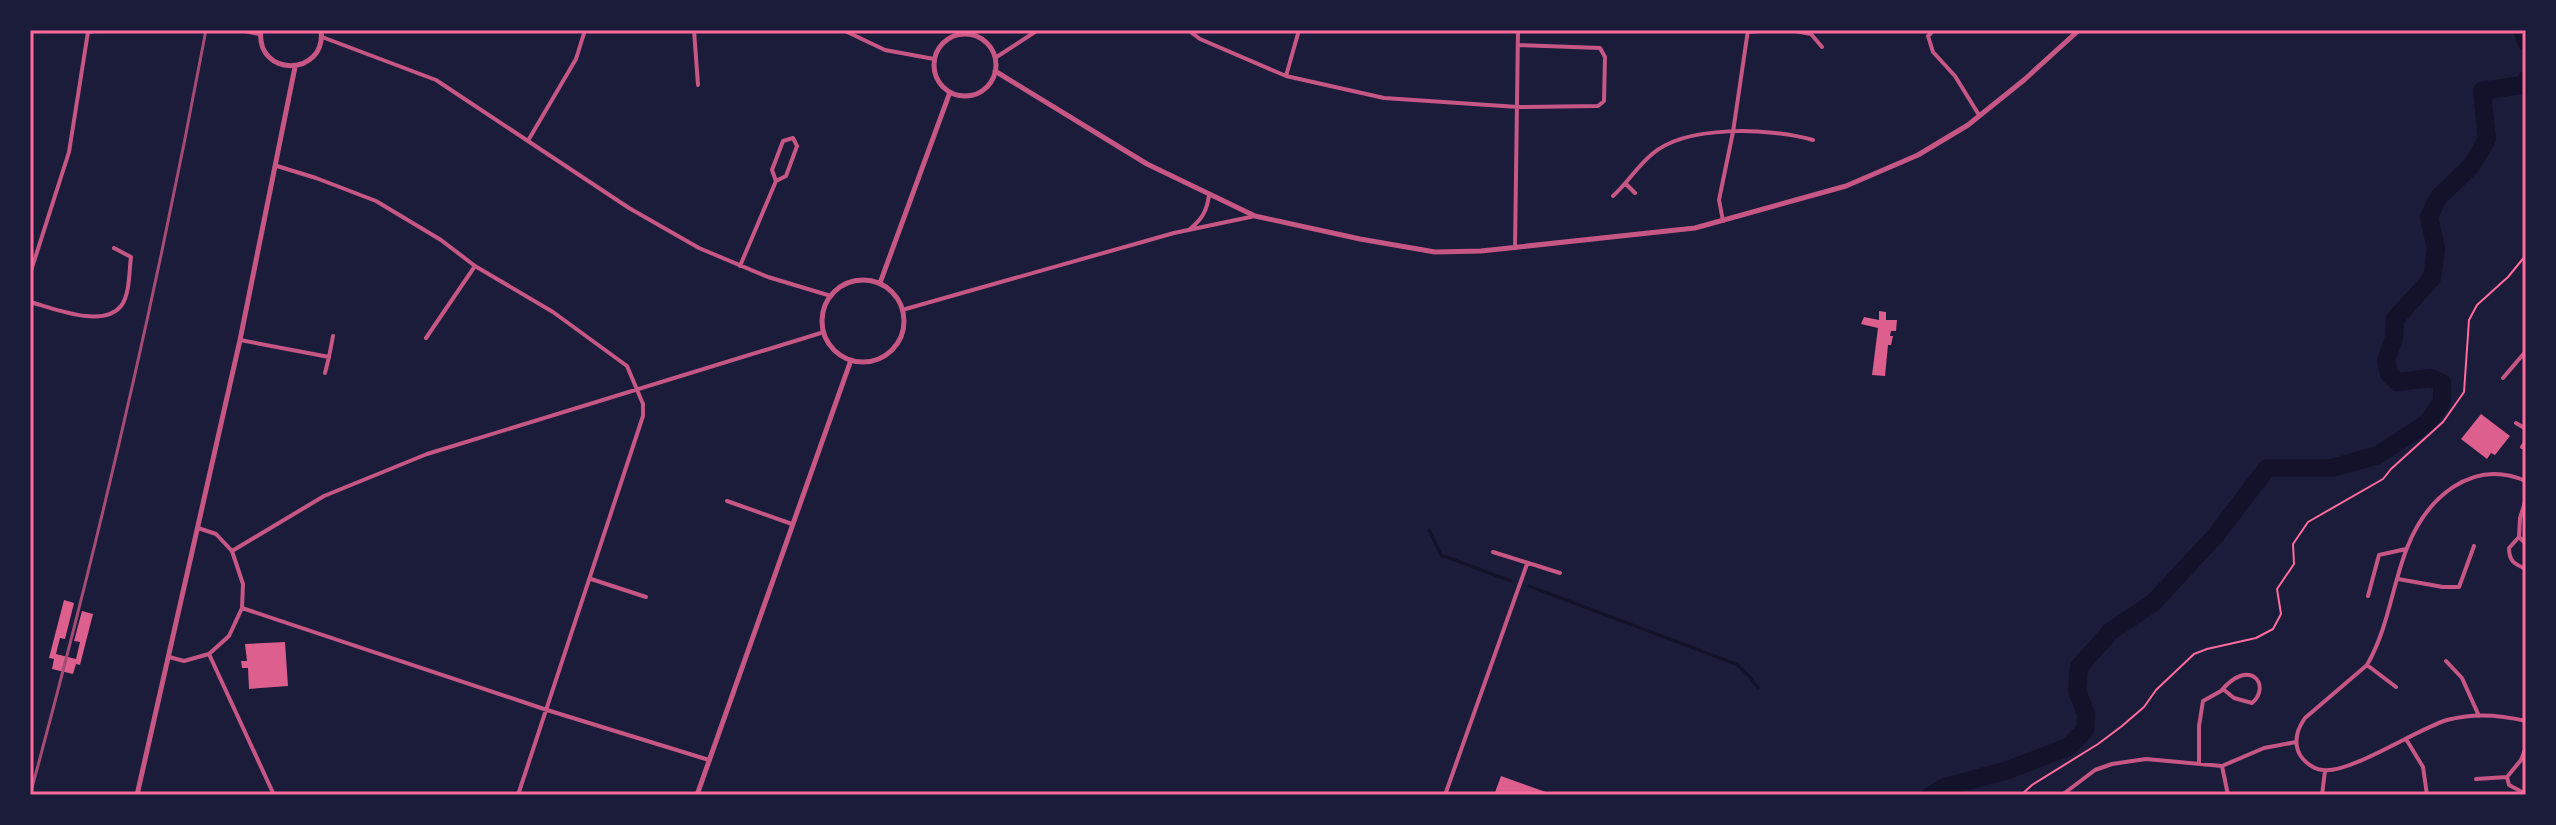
<svg xmlns="http://www.w3.org/2000/svg" width="2556" height="825" font-family="'Golos Text',sans-serif">
  <style>
    .lines { fill: none; stroke-linecap: round; stroke-linejoin: round }
    .stream { stroke: #12122b; stroke-width: 3 }
    .river { stroke: #12122b; stroke-width: 18 }
    .building { fill: #dd5f8e }
    .path { stroke: #ff6b9d; stroke-width: 2 }
    .minor { stroke: #c65784; stroke-width: 4 }
    .tertiary { stroke: #c65784; stroke-width: 5 }
    .rail { stroke: #a44b75; stroke-width: 3 }
    .neatline { fill: none; stroke: #ff6b9d; stroke-width: 3 }
  </style>
  <rect width="100%" height="100%" fill="#1b1b3a"/>
  <g class="lines">
    <path class="stream" d="M 1429,530 L 1441,555 L 1511,581
      M 1529,586 L 1736,664 L 1749,676 L 1758,688"/>
    <path class="river" d="M 2522,30 L 2526,42
      M 1931,795 L 1945,787 L 2008,770 L 2068,747 L 2085,730 L 2086,714 L 2077,691 L 2079,667 L 2111,631 L 2153,603 L 2216,535 L 2267,468 L 2332,468 L 2378,455 L 2427,423 L 2442,402 L 2442,383 L 2431,378 L 2397,382 L 2389,374 L 2386,361 L 2394,338 L 2395,319 L 2432,278 L 2436,249 L 2429,217 L 2438,198 L 2472,165 L 2487,139 L 2482,91 L 2522,85 L 2526,80"/>
  </g>
  <path class="building" d="M 1879,311 L 1886,312 L 1886,320 L 1897,320 L 1896,331 L 1891,331 L 1890,336 L 1893,336 L 1891,345 L 1888,345 L 1885,376 L 1872,375 L 1878,328 L 1861,324 L 1864,317 L 1879,320 Z
    M 2481,414 L 2510,436 L 2495,455 L 2491,453 L 2487,459 L 2461,439 Z
    M 64,600 L 74,603 L 65,639 L 60,638 L 56,654 L 76,659 L 80,642 L 74,641 L 82,611 L 93,614 L 80,665 L 76,664 L 73,674 L 52,669 L 54,659 L 49,658 Z
    M 285,642 L 288,686 L 249,689 L 248,668 L 242,668 L 241,661 L 247,661 L 245,644 Z
    M 1501,776 L 1554,795 L 1494,795 Z"/>
  <g class="lines">
    <path class="path" d="M 2021,795 L 2032,785 L 2098,744 L 2122,726 L 2144,707 L 2156,690 L 2194,654 L 2207,649 L 2256,638 L 2273,629 L 2281,614 L 2277,589 L 2294,564 L 2293,544 L 2308,522 L 2383,479 L 2391,469 L 2443,422 L 2464,392 L 2469,320 L 2477,305 L 2508,277 L 2526,255"/>
    <path class="minor" d="M 81,30 L 88,32 L 106,30
      M 240,30 L 259,34
      M 694,30 L 698,85
      M 843,30 L 885,50 L 934,59
      M 1188,30 L 1200,39 L 1286,76 L 1384,98 L 1518,107 L 1598,106 L 1604,101 L 1605,57 L 1600,48 L 1518,45
      M 1790,30 L 1811,34 L 1822,47
      M 1934,30 L 1928,36 L 1933,52 L 1955,76 L 1979,115
      M 1748,32 L 1771,30
      M 322,37 L 436,80 L 629,208 L 699,248 L 768,277 L 831,296
      M 995,58 L 1038,30
      M 1286,76 L 1299,30
      M 529,139 L 576,59 L 585,30
      M 277,166 L 316,178 L 376,201 L 441,240 L 475,266 L 553,312 L 627,366 L 643,404 L 643,416 L 518,795
      M 1626,184 L 1635,193
      M 1613,196 C 1627,183 1637,167 1651,155 C 1685,124 1771,128 1813,140
      M 1723,221 L 1719,200 L 1733,132 L 1748,30
      M 1190,229 C 1202,219 1207,211 1209,195
      M 1515,248 L 1518,30
      M 740,266 L 776,181 L 772,170 L 783,141 L 793,138 L 797,146 L 786,176 L 776,181
      M 30,274 L 69,152 L 88,32
      M 30,302 C 53,308 103,329 121,306 C 130,295 129,271 131,257 L 114,248
      M 902,310 L 1174,233 L 1255,216
      M 426,338 L 475,266
      M 240,340 L 329,357 L 325,373
      M 329,357 L 333,336
      M 2503,378 L 2526,351
      M 2516,423 L 2526,429
      M 2522,447 L 2526,441
      M 2526,481 C 2471,457 2426,499 2407,548 C 2392,586 2388,629 2367,665 L 2305,718 C 2299,727 2295,735 2297,747 C 2299,758 2311,769 2323,770 C 2350,774 2417,729 2447,720 C 2472,713 2501,715 2526,721
      M 2526,499 L 2520,518 L 2519,537 L 2526,544
      M 727,501 L 792,524
      M 2519,537 L 2509,548 C 2509,561 2514,564 2526,569
      M 232,551 L 324,496 L 427,454 L 824,332
      M 1493,552 L 1560,573
      M 591,579 L 646,597
      M 2398,579 L 2443,587 L 2459,587 L 2474,546
      M 2368,596 L 2379,555 L 2406,549
      M 242,608 L 547,710 L 709,760
      M 209,654 L 274,795
      M 169,657 L 184,661 L 209,654 L 229,636 L 242,608 L 243,584 L 232,551 L 216,534 L 198,528
      M 2446,661 L 2462,678 L 2479,716
      M 2367,665 L 2396,687
      M 2406,739 L 2423,767 L 2427,795
      M 2526,747 L 2521,760 L 2507,777 L 2509,785 L 2526,794
      M 2199,763 L 2199,726 L 2203,701 L 2221,691 C 2250,656 2272,686 2252,703 L 2234,698 L 2223,689
      M 2222,766 L 2228,795
      M 2476,779 L 2507,777
      M 1445,795 L 1527,564
      M 2062,795 L 2095,770 L 2112,764 L 2146,759 L 2222,766 L 2264,748 L 2296,742
      M 2322,795 L 2325,771"/>
    <path class="tertiary" d="M 261,30 C 255,78 327,77 321,30
      M934 65a31 31 0 1 1 62 0a31 31 0 1 1-62 0Z
      M 995,71 L 1147,164 L 1255,216 L 1360,239 L 1435,252 L 1481,251 L 1695,228 L 1846,186 L 1918,155 L 1968,125 L 2024,80 L 2079,30
      M822 321a41 41 0 1 1 82 0a41 41 0 1 1-82 0Z
      M 880,283 L 950,92
      M 137,795 L 240,340 L 295,67
      M 697,795 L 851,360"/>
    <path class="rail" d="M 30,795 C 99,542 158,287 206,30"/>
  </g>
  <rect width="2556" height="825" fill="none" stroke="#1b1b3a" stroke-width="64"/>
  <rect x="32" y="32" width="2492" height="761" class="neatline"/>
</svg>
